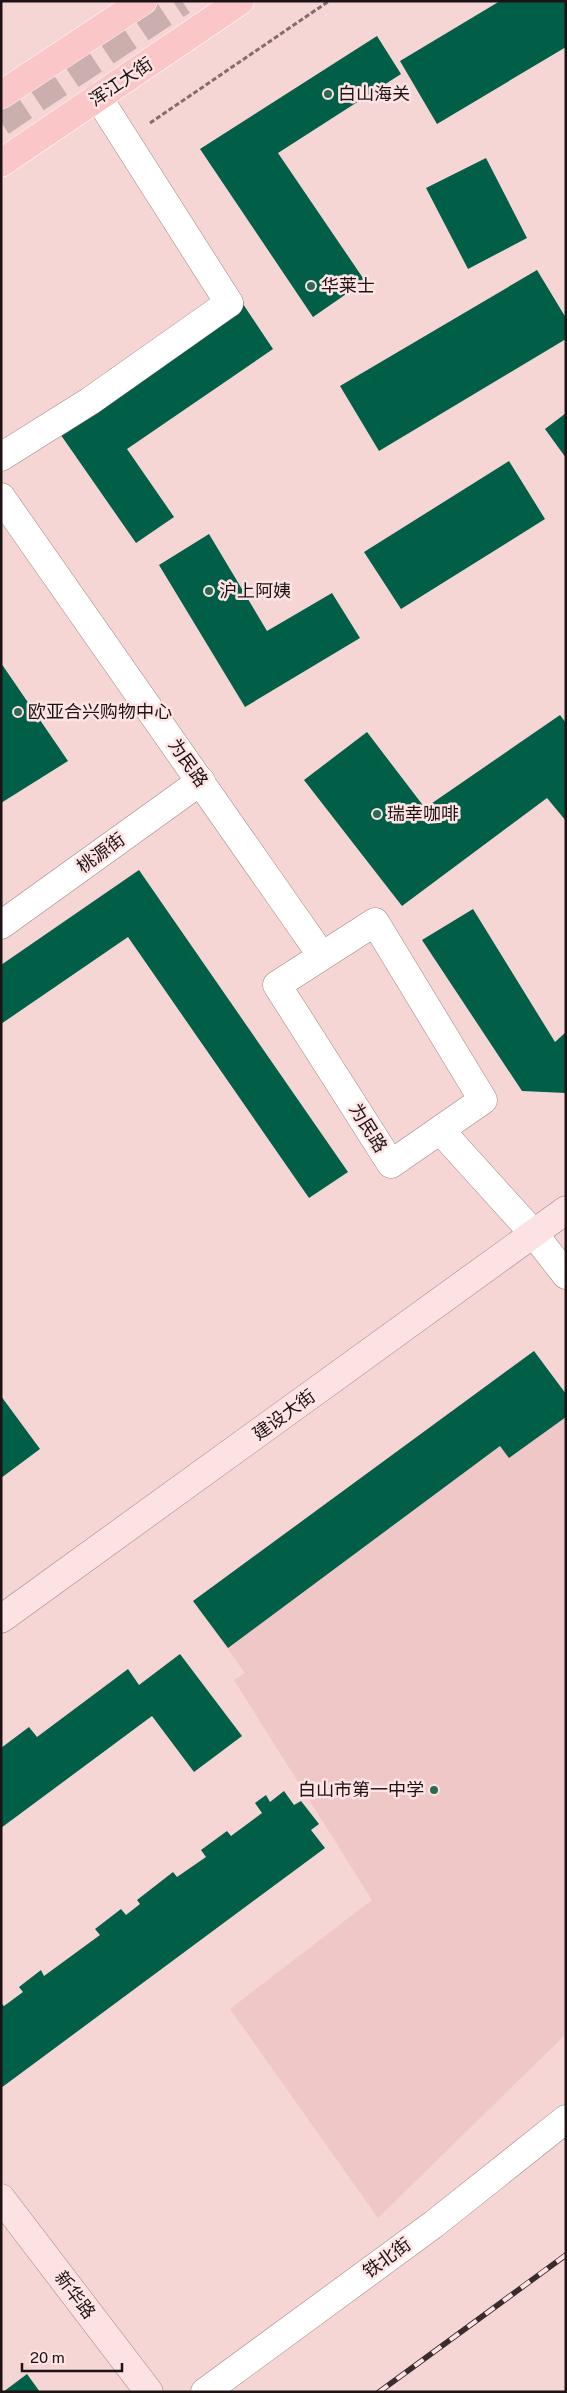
<svg xmlns="http://www.w3.org/2000/svg" width="567" height="2393" font-family="'Public Sans','Noto Sans SC',sans-serif">
  <style>
    .built { fill: #f0c7c7 }
    .building { fill: #005f46 }
    .lines { fill: none; stroke-linecap: round; stroke-linejoin: round }
    .pedestrian-tunnel { stroke: #cbaeae; stroke-width: 28; stroke-dasharray: 28 14; stroke-linecap: butt }
    .pedestrian-casing { stroke: #a38686; stroke-width: 29 }
    .minor-casing { stroke: #a38686; stroke-width: 29 }
    .tertiary-casing { stroke: #a38686; stroke-width: 29 }
    .secondary-casing { stroke: #a38686; stroke-width: 29 }
    .primary-casing { stroke: #fff; stroke-width: 29 }
    .path { stroke: #826d6d; stroke-width: 3; stroke-dasharray: 5 2.5; stroke-linecap: butt }
    .pedestrian { stroke: #fff; stroke-width: 28 }
    .minor { stroke: #fff; stroke-width: 28 }
    .tertiary { stroke: #fff; stroke-width: 28 }
    .secondary { stroke: #fde2e3; stroke-width: 28 }
    .primary { stroke: #fbc6c7; stroke-width: 28 }
    .rail-casing { stroke: #3a2c2d; stroke-width: 5.5 }
    .rail { stroke: #fee4e4; stroke-width: 4; stroke-dasharray: 11; stroke-linecap: butt }
    .poi-dot { fill: #2d6953; stroke: #fee4e4; stroke-width: 2 }
    .labels { text-anchor: middle; stroke-width: 5; stroke-linejoin: round; paint-order: stroke }
    .street-label { font-size: 18px; fill: #1e1314; stroke: #fee4e4 }
    .poi-label { font-size: 18px; fill: #1e1314; stroke: #fee4e4; text-anchor: start }
  </style>
  <rect width="100%" height="100%" fill="#f6d5d5"/>
  <path class="built" d="M 534,1351 L 566,1394 L 566,2034 L 378,2218 L 230,2009 L 372,1900 L 234,1680 L 245,1673 L 193,1601 Z"/>
  <path class="building" d="M 500,1 L 566,1 L 566,47 L 437,124 L 400,61 Z
    M 377,36 L 401,74 L 278,153 L 365,281 L 313,317 L 200,149 Z
    M 486,158 L 527,238 L 468,269 L 426,188 Z
    M 537,270 L 566,318 L 566,339 L 379,451 L 340,386 Z
    M 241,301 L 273,349 L 127,449 L 174,517 L 136,543 L 56,428 Z
    M 566,413 L 566,458 L 545,429 Z
    M 509,461 L 545,519 L 401,609 L 364,552 Z
    M 209,534 L 267,631 L 332,593 L 360,638 L 245,707 L 159,565 Z
    M 1,663 L 68,761 L 1,803 Z
    M 560,715 L 566,723 L 566,821 L 547,798 L 402,906 L 304,780 L 367,732 L 425,808 Z
    M 139,870 L 348,1172 L 309,1198 L 128,937 L 1,1024 L 1,965 Z
    M 473,909 L 555,1042 L 566,1032 L 566,1093 L 522,1091 L 422,940 Z
    M 534,1351 L 566,1394 L 566,1417 L 509,1458 L 500,1446 L 228,1648 L 193,1601 Z
    M 1,1396 L 40,1449 L 1,1478 Z
    M 180,1654 L 242,1736 L 194,1772 L 152,1716 L 1,1828 L 1,1748 L 29,1727 L 37,1737 L 128,1669 L 139,1685 Z
    M 284,1791 L 294,1805 L 301,1801 L 319,1824 L 311,1830 L 325,1848 L 1,2088 L 1,2003 L 4,2006 L 23,1992 L 19,1987 L 41,1970 L 44,1976 L 100,1935 L 95,1929 L 121,1909 L 126,1915 L 140,1904 L 137,1900 L 173,1872 L 177,1877 L 206,1857 L 201,1850 L 227,1831 L 231,1836 L 262,1813 L 255,1803 L 266,1795 L 270,1802 Z
    M 27,2374 L 40,2392 L 3,2392 Z"/>
  <g class="lines">
    <path class="pedestrian-tunnel" d="M 1,122 L 182,1"/>
    <g class="pedestrian-casing">
      <path id="pedestrian" d="M 1,457 L 90,401 L 229,303
        M 1,497 L 322,956
        M 375,922 L 483,1100 L 391,1164 L 277,985 Z
        M 440,1130 L 534,1234"/>
    </g>
    <g class="minor-casing">
      <path id="minor" d="M 98,97 L 229,303
        M 1,925 L 201,781"/>
    </g>
    <g class="tertiary-casing">
      <path id="tertiary" d="M 534,1234 L 566,1275
        M 205,2392 L 434,2224 L 566,2119"/>
    </g>
    <g class="secondary-casing">
      <path id="secondary" d="M 1,1619 L 566,1210
        M 1,2198 L 149,2392"/>
    </g>
    <g class="primary-casing">
      <path id="primary" d="M 1,95 L 143,1
        M 1,163 L 240,1"/>
    </g>
    <path class="path" d="M 150,123 L 329,1"/>
    <use href="#pedestrian" class="pedestrian"/>
    <use href="#minor" class="minor"/>
    <use href="#tertiary" class="tertiary"/>
    <use href="#secondary" class="secondary"/>
    <use href="#primary" class="primary"/>
    <g class="rail-casing">
      <path id="rail" d="M 379,2392 L 566,2255"/>
    </g>
    <use href="#rail" class="rail"/>
  </g>
  <g class="poi-dot">
    <circle cx="328" cy="94" r="5"/>
    <circle cx="311" cy="286" r="5"/>
    <circle cx="209" cy="591" r="5"/>
    <circle cx="18" cy="712" r="5"/>
    <circle cx="377" cy="814" r="5"/>
    <circle cx="434" cy="1790" r="5"/>
  </g>
  <g class="labels">
    <g class="street-label">
      <text transform="translate(121 82) rotate(-34)" y="6">浑江大街</text>
      <text transform="translate(188 763) rotate(55)" y="6">为民路</text>
      <text transform="translate(101 853) rotate(-36)" y="6">桃源街</text>
      <text transform="translate(368 1128) rotate(58)" y="6">为民路</text>
      <text transform="translate(284 1415) rotate(-36)" y="6">建设大街</text>
      <text transform="translate(387 2258) rotate(-36)" y="6">铁北街</text>
      <text transform="translate(75 2295) rotate(53)" y="6">新华路</text>
    </g>
    <g class="poi-label">
      <text x="338" y="100">白山海关</text>
      <text x="321" y="292">华莱士</text>
      <text x="219" y="597">沪上阿姨</text>
      <text x="28" y="718">欧亚合兴购物中心</text>
      <text x="387" y="820">瑞幸咖啡</text>
      <text x="424" y="1796" text-anchor="end">白山市第一中学</text>
    </g>
  </g>
  <rect width="567" height="2393" fill="none" stroke="#1e1314" stroke-width="5"/>
  <path d="M22 2363v8h100v-8" fill="none" stroke="#1e1314" stroke-width="2.5"/>
  <text x="30" y="2363" font-size="15" fill="#1e1314" stroke="#fee4e4" stroke-width="4" paint-order="stroke">20 m</text>
</svg>
